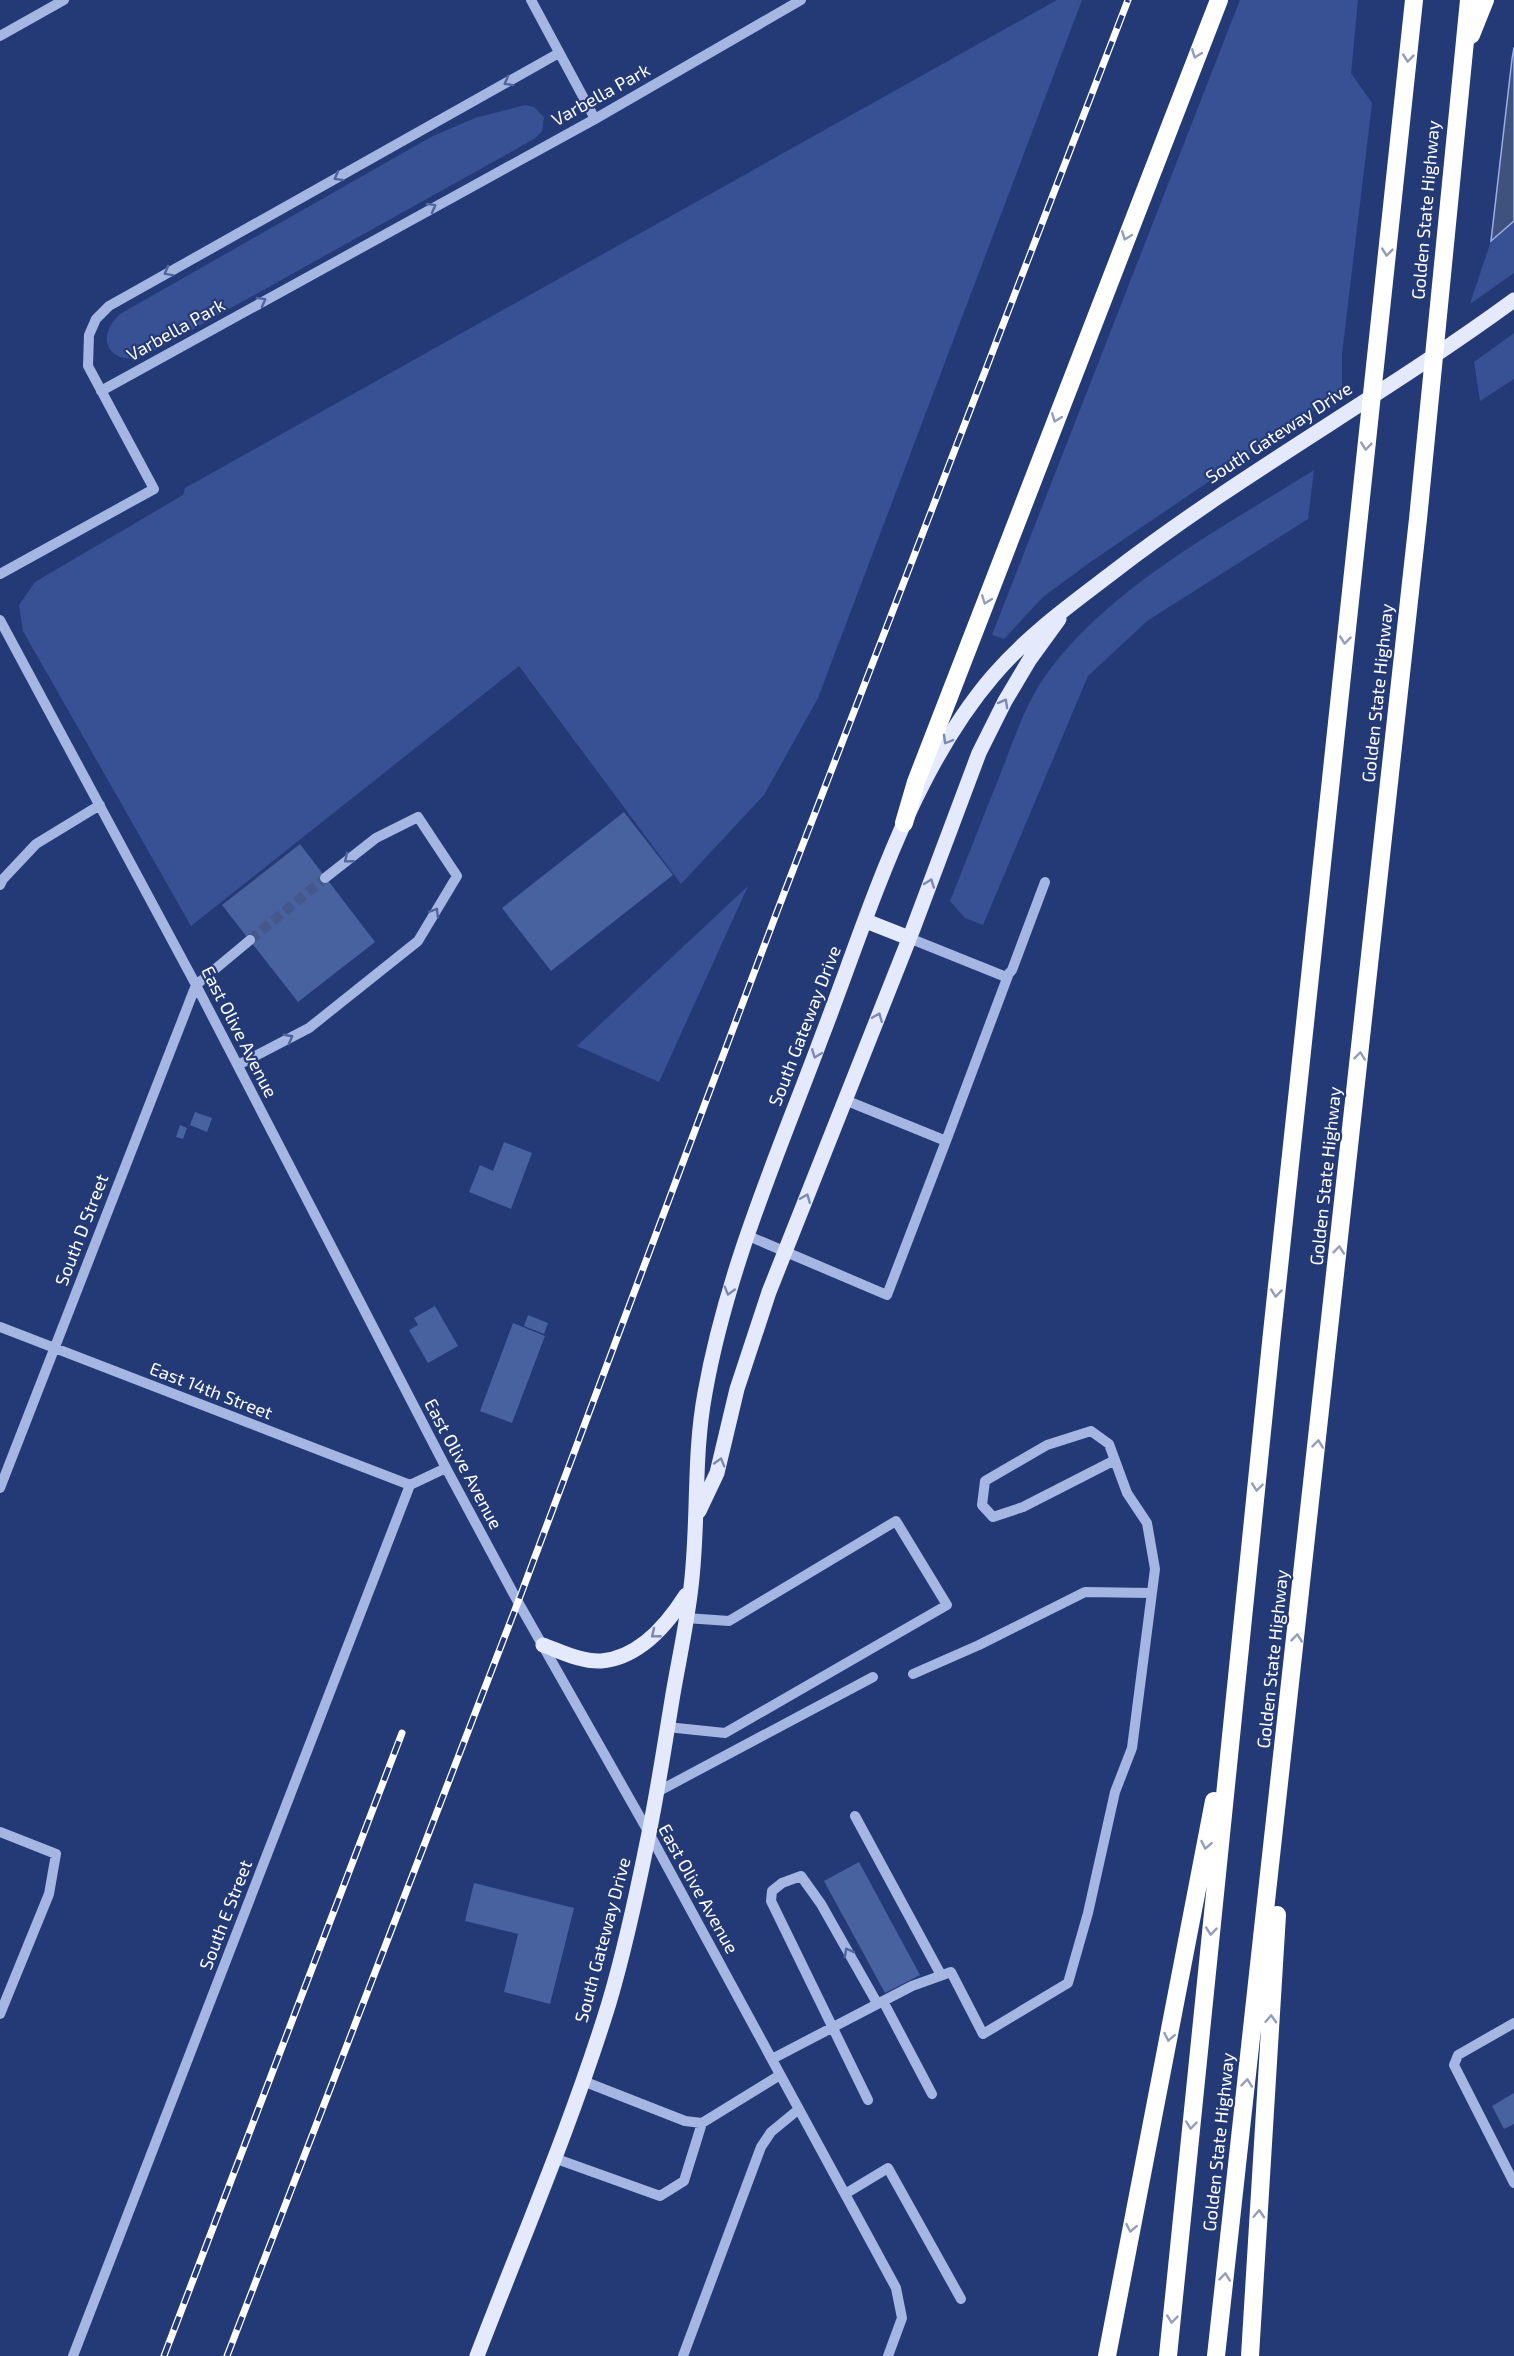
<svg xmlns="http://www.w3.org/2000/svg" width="1514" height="2356" font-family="'Exo 2',sans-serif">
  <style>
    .green { fill: #375194 }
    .water { fill: #40517d; stroke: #99afe4; stroke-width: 1.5 }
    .building { fill: #48619f }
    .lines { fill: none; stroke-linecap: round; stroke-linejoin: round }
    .minor-tunnel { stroke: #45588b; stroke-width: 10; stroke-dasharray: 10 5; stroke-linecap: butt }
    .minor { stroke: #a5b6e3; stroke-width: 10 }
    .major { stroke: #e4e9fc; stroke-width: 15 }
    .highway { stroke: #fff; stroke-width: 18 }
    .rail-casing { stroke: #fff; stroke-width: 7 }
    .rail { stroke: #243a77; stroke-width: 4.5; stroke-dasharray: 14; stroke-linecap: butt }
    .oneway { stroke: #929cbb }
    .oneway2 { stroke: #51659d }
    .oneway3 { stroke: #7a89b3 }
    .labels { text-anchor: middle; stroke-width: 4.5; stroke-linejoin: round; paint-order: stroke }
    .street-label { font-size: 18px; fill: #fff; stroke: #243a77 }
  </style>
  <rect width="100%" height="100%" fill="#243a77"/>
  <path class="green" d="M 1057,0 L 1082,0 L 818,698 L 764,795 L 681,884 L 519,666 L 191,926 L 23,631 L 19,605 L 35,582 L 183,495 L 185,488 Z
    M 1240,0 L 1358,0 L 1351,73 L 1372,103 L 1342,354 L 1342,391 L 1089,563 L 1043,597 L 1004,639 L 992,635 Z
    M 525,105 L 534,107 L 544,117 L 542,131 L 534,139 L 145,356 C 111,367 93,339 120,314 L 431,137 L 475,118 Z
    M 1514,221 L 1514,273 L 1470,304 L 1491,241 Z
    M 1514,333 L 1514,379 L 1480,401 L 1474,362 Z
    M 1314,470 L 1308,519 L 1147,621 L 1088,676 L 983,925 L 965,918 L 950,901 C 967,859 983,817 1000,775 C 1014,739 1027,699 1051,668 C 1116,583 1224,527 1314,470 Z
    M 748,886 L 659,1082 L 577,1046 Z"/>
  <path class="water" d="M 1514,47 L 1514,221 L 1491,241 L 1512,59 Z"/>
  <path class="building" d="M 624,812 L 673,875 L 551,971 L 502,908 Z
    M 300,844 L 375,942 L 298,1002 L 222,905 Z
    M 195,1112 L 212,1118 L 207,1132 L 190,1125 Z
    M 180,1125 L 187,1128 L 183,1139 L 176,1137 Z
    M 504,1142 L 532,1153 L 511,1209 L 469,1192 L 480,1165 L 493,1171 Z
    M 435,1306 L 458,1346 L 428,1363 L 409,1330 L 418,1325 L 414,1318 Z
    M 528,1315 L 548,1323 L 544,1334 L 524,1326 Z
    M 513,1323 L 545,1336 L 512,1423 L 480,1411 Z
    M 859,1862 L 920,1975 L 885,1993 L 824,1881 Z
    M 474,1883 L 574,1908 L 550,2004 L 504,1992 L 518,1934 L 465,1921 Z
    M 1514,2093 L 1514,2124 L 1504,2129 L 1492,2106 Z"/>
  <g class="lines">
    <path class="minor-tunnel" d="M 250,940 L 325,878"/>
    <path class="minor" d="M 531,0 L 595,119
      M 0,36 L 64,0
      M 101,391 L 595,119 L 801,0
      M 0,574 L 154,489 L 88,366 L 89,335 L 96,319 L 109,306 L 559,53
      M 0,620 L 196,985 L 446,1468 L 518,1602 L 649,1833 L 896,2288 L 902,2318 L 888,2356
      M 0,885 L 3,879 L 36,844 L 100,805
      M 909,938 L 1006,977 L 1012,970 L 1045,882
      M 238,1065 L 309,1028 L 418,941 L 457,876 L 418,817 L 376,838 L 325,878
      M 946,1141 L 1009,973
      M 746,1235 L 887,1295 L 946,1141 L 845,1100
      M 0,1327 L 410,1485
      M 410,1485 L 446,1468
      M 0,1488 L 196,985 L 250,940
      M 913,1674 L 979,1645 L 1085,1592 L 1151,1593
      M 667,1727 L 725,1733 L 947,1605 L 896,1521 L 729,1621 L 686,1618
      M 657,1792 L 873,1677
      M 855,1816 L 941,1975
      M 0,1832 L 56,1854 L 49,1894 L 0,2014
      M 883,2001 L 932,2094
      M 1514,2023 L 1458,2055 L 1454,2065 L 1514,2183
      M 772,2059 L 912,1986 L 951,1972 L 983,2034 L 1068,1983 L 1088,1913 L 1115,1792 L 1132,1748 L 1155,1569 L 1147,1523 L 1127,1493 L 1109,1444 L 1091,1431 L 1047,1445 L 985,1481 L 982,1505 L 993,1517 L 1023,1507 L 1115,1460
      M 583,2081 L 685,2121 L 702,2123 L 780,2075
      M 868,2100 L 771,1901 L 772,1891 L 782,1883 L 801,1876 L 821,1904 L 877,2003
      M 554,2158 L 660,2196 L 684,2181 L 702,2123
      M 845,2194 L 888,2168 L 961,2299
      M 73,2356 L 410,1485
      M 683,2356 L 761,2147 L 771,2132 L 799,2109"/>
    <path class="major" d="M 866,921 L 909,938
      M 699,1511 L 717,1473 L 737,1389 L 769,1292 L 913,929 L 979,753 L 1005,701 L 1030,659 L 1059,619
      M 543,1645 C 560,1651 581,1662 601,1661 C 639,1658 667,1625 686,1595
      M 477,2356 C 522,2239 572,2123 609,2003 C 625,1949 637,1893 648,1838 C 658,1790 665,1742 673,1694 C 679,1659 687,1623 691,1587 C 699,1522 693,1457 705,1393 C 727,1269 778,1154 822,1036 C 868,917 909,774 993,676 C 1028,635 1070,605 1112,573 C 1240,474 1383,396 1514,300"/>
    <path class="highway" d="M 1471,35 L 1485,0
      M 904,823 L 916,782 L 1219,0
      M 1107,2356 L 1214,1801
      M 1168,2356 L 1272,1333 L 1414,0
      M 1216,2356 L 1418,519 L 1469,0
      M 1250,2356 L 1277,1915"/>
    <g class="rail-casing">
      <path id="rail" d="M 164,2356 L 402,1733
        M 227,2356 L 518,1602 L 778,909 L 1128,0"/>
    </g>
    <use href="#rail" class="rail"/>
  </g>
  <defs><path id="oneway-chevron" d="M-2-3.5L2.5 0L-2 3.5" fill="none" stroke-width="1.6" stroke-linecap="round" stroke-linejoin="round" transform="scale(1.5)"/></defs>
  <g class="oneway">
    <use href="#oneway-chevron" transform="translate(1196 54) rotate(111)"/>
    <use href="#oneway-chevron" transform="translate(1408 58) rotate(96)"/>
    <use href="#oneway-chevron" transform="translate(1126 236) rotate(111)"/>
    <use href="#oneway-chevron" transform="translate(1387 252) rotate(96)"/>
    <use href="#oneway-chevron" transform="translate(1056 418) rotate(111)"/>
    <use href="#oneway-chevron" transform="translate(1366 446) rotate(96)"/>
    <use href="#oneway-chevron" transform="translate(986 600) rotate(111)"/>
    <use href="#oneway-chevron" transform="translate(1345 640) rotate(96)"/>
    <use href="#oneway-chevron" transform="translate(1360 1056) rotate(-84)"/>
    <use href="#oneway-chevron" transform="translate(1339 1250) rotate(-84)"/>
    <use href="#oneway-chevron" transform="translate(1276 1293) rotate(96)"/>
    <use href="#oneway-chevron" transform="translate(1318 1444) rotate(-84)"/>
    <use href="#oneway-chevron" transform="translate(1257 1487) rotate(96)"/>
    <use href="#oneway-chevron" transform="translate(1297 1638) rotate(-84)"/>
    <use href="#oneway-chevron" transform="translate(1206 1845) rotate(101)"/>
    <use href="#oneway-chevron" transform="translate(1211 1931) rotate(96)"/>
    <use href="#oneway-chevron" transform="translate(1271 2019) rotate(-87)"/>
    <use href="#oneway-chevron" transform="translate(1169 2037) rotate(101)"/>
    <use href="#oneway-chevron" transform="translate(1247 2083) rotate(-84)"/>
    <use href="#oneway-chevron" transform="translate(1191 2125) rotate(96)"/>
    <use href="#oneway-chevron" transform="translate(1259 2214) rotate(-87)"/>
    <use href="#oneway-chevron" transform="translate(1131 2228) rotate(101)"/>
    <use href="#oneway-chevron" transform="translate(1225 2277) rotate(-84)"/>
    <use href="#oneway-chevron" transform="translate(1172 2319) rotate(96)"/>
  </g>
  <g class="oneway2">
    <use href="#oneway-chevron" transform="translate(508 82) rotate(151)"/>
    <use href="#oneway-chevron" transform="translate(338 177) rotate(151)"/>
    <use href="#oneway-chevron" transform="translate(432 207) rotate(-29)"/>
    <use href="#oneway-chevron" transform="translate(168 272) rotate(151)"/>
    <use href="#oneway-chevron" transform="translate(262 301) rotate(-29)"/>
    <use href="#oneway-chevron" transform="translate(348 859) rotate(141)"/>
    <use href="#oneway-chevron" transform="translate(435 912) rotate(-59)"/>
    <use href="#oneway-chevron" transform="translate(289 1038) rotate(-28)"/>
    <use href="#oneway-chevron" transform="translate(848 1952) rotate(-119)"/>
  </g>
  <g class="oneway3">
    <use href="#oneway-chevron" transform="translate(1004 703) rotate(-61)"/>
    <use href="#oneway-chevron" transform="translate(947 740) rotate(120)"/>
    <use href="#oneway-chevron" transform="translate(930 883) rotate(-70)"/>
    <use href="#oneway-chevron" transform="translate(878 1017) rotate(-68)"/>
    <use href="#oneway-chevron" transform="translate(816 1054) rotate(111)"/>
    <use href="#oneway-chevron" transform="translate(806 1198) rotate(-68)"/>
    <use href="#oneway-chevron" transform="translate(729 1291) rotate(106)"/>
    <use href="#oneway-chevron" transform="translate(720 1462) rotate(-74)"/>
    <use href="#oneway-chevron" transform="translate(655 1634) rotate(141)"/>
  </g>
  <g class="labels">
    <g class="street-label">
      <text transform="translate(601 95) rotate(-29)" y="6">Varbella Park</text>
      <text transform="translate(1426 210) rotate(-85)" y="6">Golden State Highway</text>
      <text transform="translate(176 330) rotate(-29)" y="6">Varbella Park</text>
      <text transform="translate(1279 433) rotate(-33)" y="6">South Gateway Drive</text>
      <text transform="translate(1378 693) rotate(-84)" y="6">Golden State Highway</text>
      <text transform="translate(805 1026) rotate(-69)" y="6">South Gateway Drive</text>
      <text transform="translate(239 1032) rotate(63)" y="6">East Olive Avenue</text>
      <text transform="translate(1326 1176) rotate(-84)" y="6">Golden State Highway</text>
      <text transform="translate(82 1230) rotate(-69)" y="6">South D Street</text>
      <text transform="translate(211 1391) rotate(21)" y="6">East 14th Street</text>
      <text transform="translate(463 1464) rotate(62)" y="6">East Olive Avenue</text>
      <text transform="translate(1273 1659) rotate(-84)" y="6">Golden State Highway</text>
      <text transform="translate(698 1889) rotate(61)" y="6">East Olive Avenue</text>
      <text transform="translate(226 1915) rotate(-69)" y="6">South E Street</text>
      <text transform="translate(603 1940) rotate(-75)" y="6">South Gateway Drive</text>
      <text transform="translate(1219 2142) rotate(-84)" y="6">Golden State Highway</text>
    </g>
  </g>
</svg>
